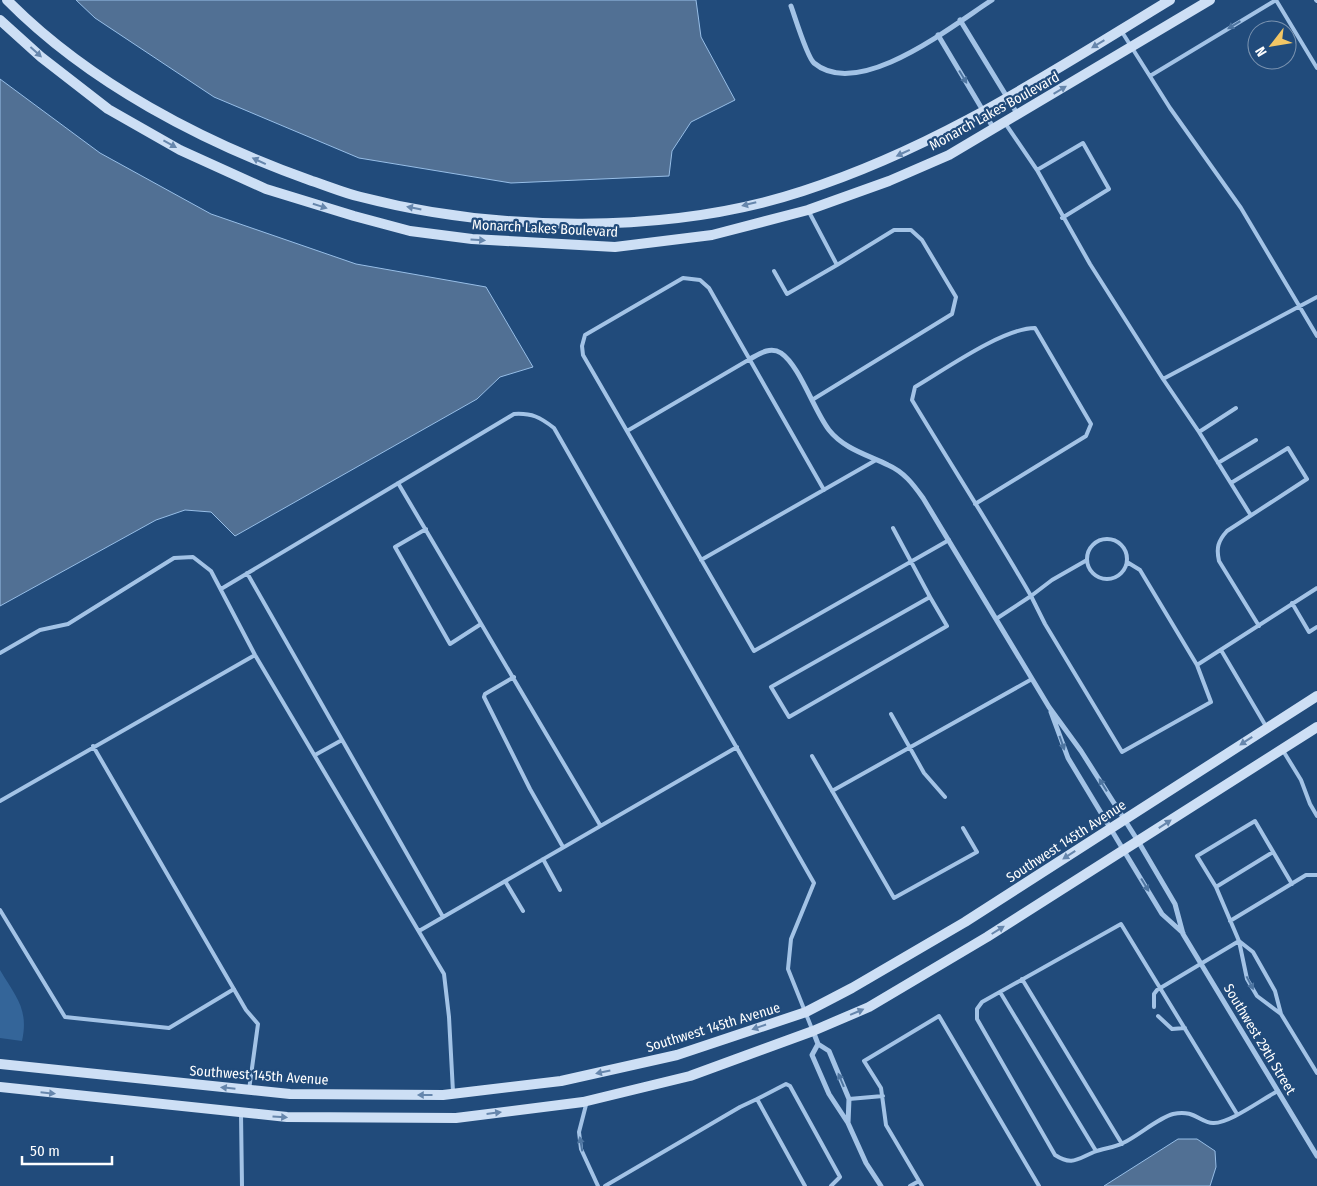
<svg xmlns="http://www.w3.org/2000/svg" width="1317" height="1186" font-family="'Fira Sans Condensed',sans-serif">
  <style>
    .green { fill: #346599 }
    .water { fill: #517094; stroke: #97bee7 }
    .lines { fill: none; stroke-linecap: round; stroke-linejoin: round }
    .lane { stroke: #a3c3e6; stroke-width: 4 }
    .street { stroke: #a3c3e6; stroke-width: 5 }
    .secondary { stroke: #cddff5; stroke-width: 10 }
    .oneway { fill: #4e75a0 }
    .oneway2 { fill: #6686ac }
    .labels { text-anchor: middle; stroke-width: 4.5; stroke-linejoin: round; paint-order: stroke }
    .street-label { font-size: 14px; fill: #fff; stroke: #214b7b }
  </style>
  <rect width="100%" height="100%" fill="#214b7b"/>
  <path class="green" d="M 0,970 C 16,997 29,1009 22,1041 L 0,1038 Z"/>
  <path class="water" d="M 76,0 L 696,0 L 701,37 L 735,100 L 691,122 L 672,151 L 669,176 L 511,183 L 359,158 L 214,97 L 95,18 Z
    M 0,79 L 100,153 L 211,214 L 356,264 L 486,287 L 533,367 L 500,377 L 477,399 L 235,536 L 211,512 L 185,510 L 156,520 L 0,606 Z
    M 1178,1139 L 1197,1139 L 1215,1151 L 1216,1167 L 1210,1186 L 1104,1186 Z"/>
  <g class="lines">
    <path class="lane" d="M 1276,0 L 1317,68
      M 1316,0 L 1317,1
      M 1122,32 L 1170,108 L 1241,208 L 1317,336
      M 1150,76 L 1276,0
      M 1005,123 L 1037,170 L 1090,264 L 1163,379
      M 1037,170 L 1083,143 L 1109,189 L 1062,218
      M 808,210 L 837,265 L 894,230 L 911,230 L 922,240 L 956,297 L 952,314 L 812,400
      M 774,271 L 787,294 L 837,265
      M 627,431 L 750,359
      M 1199,432 L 1236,408
      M 1218,463 L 1256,440
      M 398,483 L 600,825
      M 1231,483 L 1288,448 L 1307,479 L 1227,531 C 1218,541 1216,548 1219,561 L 1259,626
      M 824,490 L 709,288 L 700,280 L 683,278 L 585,335 L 582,346 L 583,355 L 754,651 L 949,540
      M 975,504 L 1086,436 L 1091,424 L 1035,328 C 1003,328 944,370 915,387 L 912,400 C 951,465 993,530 1031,596 L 996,619
      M 1250,514 L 1199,432 L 1163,379 L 1317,297
      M 893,528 L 930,597 L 771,687 L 789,717 L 947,626 L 930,597
      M 426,529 L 395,547 L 450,644 L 481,624
      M1087 559a20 20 0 1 1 40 0a20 20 0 1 1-40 0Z
      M 701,560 L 876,460
      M 1087,560 L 1052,580 L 1031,596 L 1045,624 L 1122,752 L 1211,702 L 1197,665
      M 1127,562 L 1140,570 L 1197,665 L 1317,588
      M 247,573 L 443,917
      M 221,589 L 514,414 C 532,413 540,417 554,428 L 814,883 L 791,939 L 788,969 L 812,1029
      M 1292,603 L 1309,632 L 1317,627
      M 1221,650 L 1267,728
      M 0,653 L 40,630 L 68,624 L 174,558 L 193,557 L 211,571 L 255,655 L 444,974 L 449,1017 L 453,1092
      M 514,677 L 485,694 L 484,697 L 530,789 L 563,847
      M 891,714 L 924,773 L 945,797
      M 93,746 L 246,1010 L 258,1024 L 249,1090
      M 1282,749 L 1301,780 L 1310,804 L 1317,816
      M 315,755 L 342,740
      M 812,756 L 894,898 L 977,852 L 963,828
      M 832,791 L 1032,679
      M 0,801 L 255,655
      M 543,859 L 560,890
      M 505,881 L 523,911
      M 1216,887 L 1273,852
      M 0,910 L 65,1017 L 169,1028 L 234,989
      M 1230,921 L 1306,875 L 1317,875
      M 419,931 L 737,747
      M 1239,941 L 1253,952 L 1275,991 L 1281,1014 L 1317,1073
      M 1022,979 L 1122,1144
      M 1000,992 L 1096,1151
      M 1154,1007 L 1154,994 L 1157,990 L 1239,941
      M 1281,1014 L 1257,996 L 1247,979 L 1239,941 L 1216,887 L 1197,856 L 1255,821 L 1292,884
      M 1158,1016 L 1172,1029 L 1185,1028
      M 757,1099 L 786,1084 L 790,1086 L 840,1177 L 831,1186
      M 849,1099 L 883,1096
      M 587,1101 L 579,1132 L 581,1149 L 598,1186
      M 241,1114 L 242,1186
      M 1237,1114 L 1121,924 L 982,1002 L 977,1009 L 977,1019 L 1055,1155 C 1072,1166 1077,1159 1094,1152 C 1103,1148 1114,1148 1123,1143 C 1138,1136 1158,1118 1173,1114 C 1195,1109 1200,1123 1213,1123 C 1229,1124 1262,1099 1278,1091
      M 605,1186 L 740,1107 L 757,1099 L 805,1186
      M 910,1186 L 919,1181
      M 922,1186 L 886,1125 L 881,1088 L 864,1061 L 939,1016 L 1039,1186"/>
    <path class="street" d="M 791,6 C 795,17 807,57 814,63 C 859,101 953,25 992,0
      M 960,20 L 1018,115
      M 938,35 L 994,129
      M 750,359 C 759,354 770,346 781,353 C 800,366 814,411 829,430 C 844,449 868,455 888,465 C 904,472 913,484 923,498 L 1049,707 L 1081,751 L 1138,841 L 1175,904 L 1183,934 L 1317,1156
      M 1051,712 L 1068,758 L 1162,914 L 1183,933
      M 813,1031 L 818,1044 L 829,1051 L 849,1099 L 848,1123
      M 818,1044 L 812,1055 L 829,1094 L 848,1123 L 866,1163 L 881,1186"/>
    <path class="secondary" d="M 7,0 C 89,83 204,143 312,181 C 328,186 344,193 361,197 C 496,232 669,235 803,191 C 939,147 1048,74 1170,0
      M 0,20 L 41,57 L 108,109 L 180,150 L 266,189 L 354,216 L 410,231 L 472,239 L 615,247 L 712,235 L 808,210 L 889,181 L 949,155 L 1210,0
      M 0,1064 L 290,1094 L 443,1095 L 561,1081 L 677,1055 L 806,1012 L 852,988 L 965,922 L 1317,696
      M 0,1087 L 287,1117 L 456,1118 L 583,1102 L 690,1076 L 813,1031 L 869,1007 L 987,937 L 1317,727"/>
  </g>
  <defs><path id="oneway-solid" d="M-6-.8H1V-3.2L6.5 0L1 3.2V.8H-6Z" transform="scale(1.25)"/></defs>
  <g class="oneway">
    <use href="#oneway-solid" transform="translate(1234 25) rotate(149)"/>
    <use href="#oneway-solid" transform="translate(963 77) rotate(59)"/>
    <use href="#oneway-solid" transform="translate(1062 743) rotate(70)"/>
    <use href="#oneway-solid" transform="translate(1103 785) rotate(-122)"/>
    <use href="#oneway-solid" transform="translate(1145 885) rotate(59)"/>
    <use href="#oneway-solid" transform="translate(1250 983) rotate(62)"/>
    <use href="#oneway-solid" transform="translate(841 1080) rotate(-113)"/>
    <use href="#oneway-solid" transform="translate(581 1144) rotate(-100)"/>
  </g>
  <g class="oneway2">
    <use href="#oneway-solid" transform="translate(1098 44) rotate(149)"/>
    <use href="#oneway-solid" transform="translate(36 52) rotate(42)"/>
    <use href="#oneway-solid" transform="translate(1060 90) rotate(-31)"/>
    <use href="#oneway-solid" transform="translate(170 144) rotate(29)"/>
    <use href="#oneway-solid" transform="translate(903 153) rotate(155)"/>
    <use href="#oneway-solid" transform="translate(259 161) rotate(-155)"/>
    <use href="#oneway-solid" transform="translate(749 204) rotate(166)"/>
    <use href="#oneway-solid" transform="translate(320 206) rotate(17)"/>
    <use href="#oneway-solid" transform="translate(414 208) rotate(-169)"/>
    <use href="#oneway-solid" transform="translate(478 240) rotate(4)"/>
    <use href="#oneway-solid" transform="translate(1246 741) rotate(147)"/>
    <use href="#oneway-solid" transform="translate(1165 824) rotate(-33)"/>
    <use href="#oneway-solid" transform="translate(1069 855) rotate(147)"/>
    <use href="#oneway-solid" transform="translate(998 930) rotate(-32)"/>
    <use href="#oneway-solid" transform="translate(857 1012) rotate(-23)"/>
    <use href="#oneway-solid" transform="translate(759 1027) rotate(161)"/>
    <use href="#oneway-solid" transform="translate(603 1072) rotate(168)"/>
    <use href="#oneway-solid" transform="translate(228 1088) rotate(-174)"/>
    <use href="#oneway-solid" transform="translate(48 1093) rotate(6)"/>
    <use href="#oneway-solid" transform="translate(425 1095) rotate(-180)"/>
    <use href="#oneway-solid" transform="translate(494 1113) rotate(-7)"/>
    <use href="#oneway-solid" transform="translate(280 1117) rotate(4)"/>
  </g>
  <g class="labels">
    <g class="street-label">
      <text transform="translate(994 111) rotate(-29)" y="5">Monarch Lakes Boulevard</text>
      <text transform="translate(545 228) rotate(3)" y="5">Monarch Lakes Boulevard</text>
      <text transform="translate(1066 841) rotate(-33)" y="5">Southwest 145th Avenue</text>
      <text transform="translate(713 1027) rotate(-17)" y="5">Southwest 145th Avenue</text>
      <text transform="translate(1260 1039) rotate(59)" y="5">Southwest 29th Street</text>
      <text transform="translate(259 1075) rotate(4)" y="5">Southwest 145th Avenue</text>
    </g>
  </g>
  <g transform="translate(1272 45) rotate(239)"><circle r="24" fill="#214b7b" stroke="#7a93b0"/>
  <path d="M0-4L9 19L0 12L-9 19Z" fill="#f2c665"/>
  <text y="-8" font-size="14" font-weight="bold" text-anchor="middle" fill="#ffffff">N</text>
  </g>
  <path d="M22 1156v8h90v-8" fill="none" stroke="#ffffff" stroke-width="2.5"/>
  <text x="30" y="1156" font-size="15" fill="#ffffff" stroke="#214b7b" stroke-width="4" paint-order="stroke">50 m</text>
</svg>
